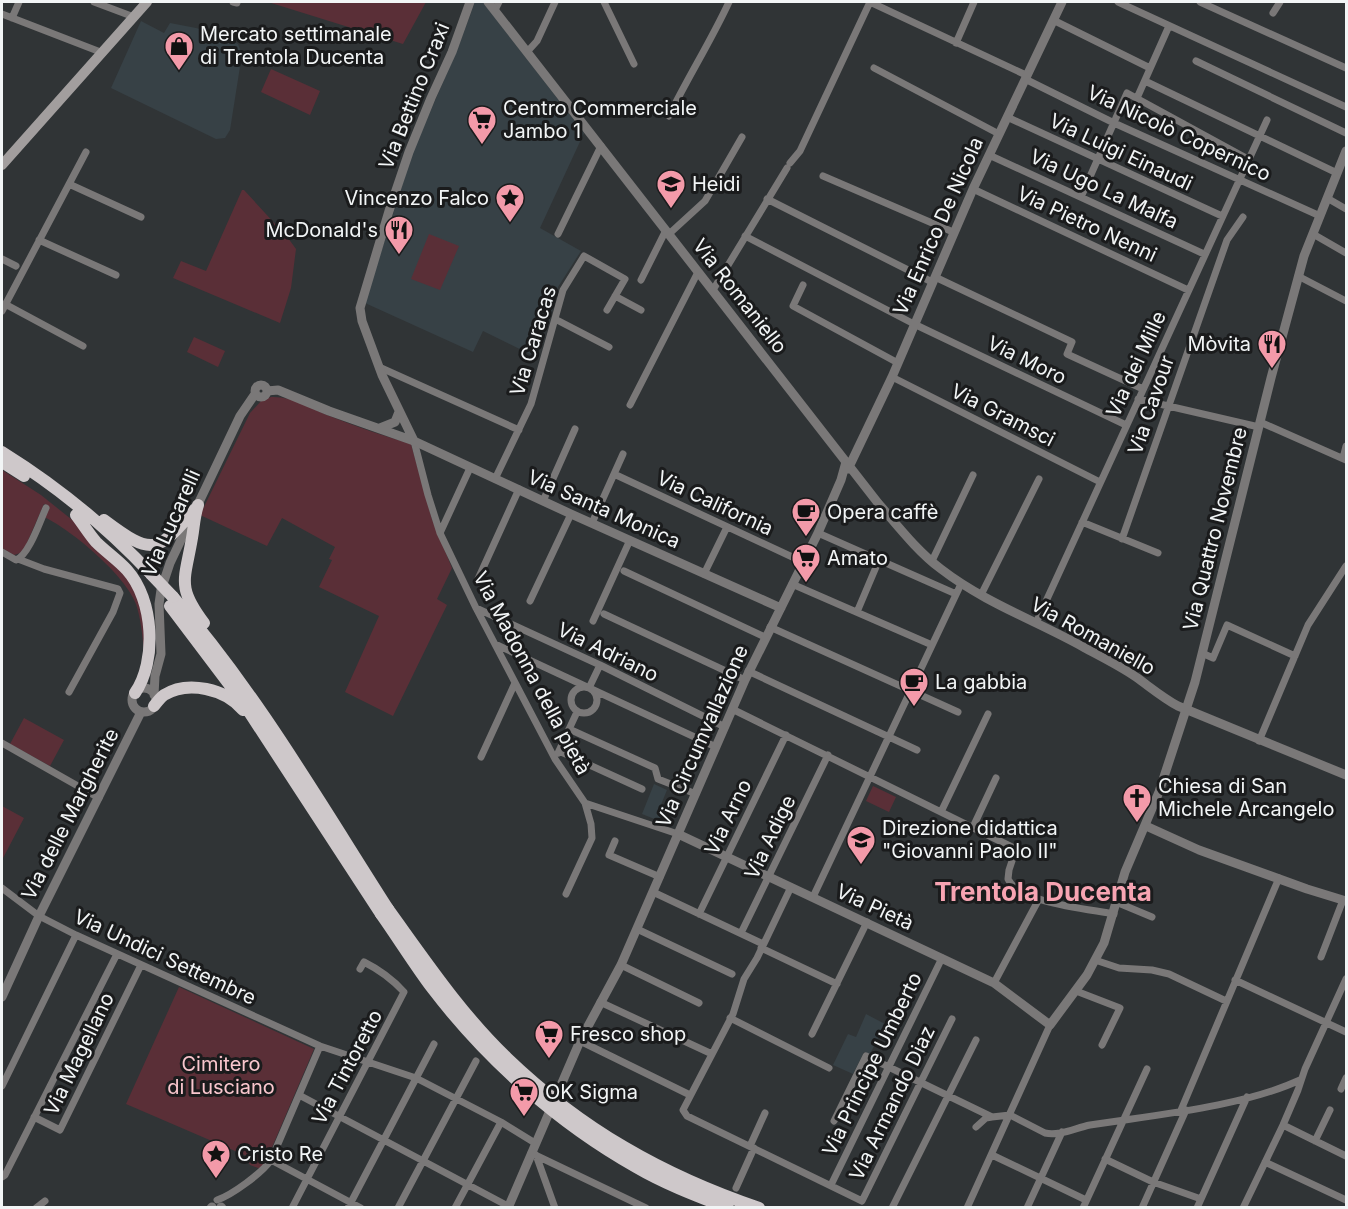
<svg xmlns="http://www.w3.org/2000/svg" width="1348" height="1209" font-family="Inter,sans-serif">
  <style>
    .built { fill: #374146 }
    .green { fill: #5a2f37 }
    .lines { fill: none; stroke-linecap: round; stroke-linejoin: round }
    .minor { stroke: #7a7878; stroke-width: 7 }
    .tertiary { stroke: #7a7878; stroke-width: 9 }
    .secondary { stroke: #a29e9e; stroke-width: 10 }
    .trunk { stroke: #cec8ca; stroke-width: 12 }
    .trunk-bridge { stroke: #cec8ca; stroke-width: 12 }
    .labels { text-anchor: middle; stroke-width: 6; stroke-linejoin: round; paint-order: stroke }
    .poi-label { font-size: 20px; fill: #f2f5f6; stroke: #1a1b1c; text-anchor: start }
    .street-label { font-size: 20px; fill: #f2f5f6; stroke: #1a1b1c }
    .park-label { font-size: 20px; fill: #f9c6cd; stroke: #1a1b1c }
    .district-label { font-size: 26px; font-weight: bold; fill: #f7a4b2; stroke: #1a1b1c }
  </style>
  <rect width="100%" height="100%" fill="#303436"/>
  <path class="built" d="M 475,2 L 483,2 L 584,133 L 540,228 L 581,251 L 558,287 L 550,319 L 534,356 L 483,331 L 473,352 L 365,303 L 412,154 L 459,45 Z
    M 141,21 L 164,33 L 170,23 L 196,28 L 218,34 L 238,44 L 242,54 L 230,130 L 225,138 L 216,139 L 111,88 Z
    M 654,784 L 667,790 L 660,807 L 667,810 L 662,822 L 642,814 Z
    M 866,1014 L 885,1024 L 870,1054 L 864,1052 L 853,1074 L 833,1065 L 848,1034 L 856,1037 Z"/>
  <path class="green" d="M 268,2 L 426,2 L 403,44 Z
    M 271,69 L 320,91 L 310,115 L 261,92 Z
    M 242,190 L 244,190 L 288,238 L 296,249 L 291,288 L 280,323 L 173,278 L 181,261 L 206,271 Z
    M 429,234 L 459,246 L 440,290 L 411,279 Z
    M 194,337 L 225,351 L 218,367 L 187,352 Z
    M 271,397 C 293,396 311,409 332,417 C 357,427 384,436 411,444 L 432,519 L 452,568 L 437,599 L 447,605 L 393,716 L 345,692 L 379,616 L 319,587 L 332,560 L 329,559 L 335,547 L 282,518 L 267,546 L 200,515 L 250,413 L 262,400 Z
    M 2,470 L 41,495 L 81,527 L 135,586 L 145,621 L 144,650 C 142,634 141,619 136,604 C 126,576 72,530 44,517 L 49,507 L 44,504 L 23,552 L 14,555 L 2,548 Z
    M 24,718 L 64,740 L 50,766 L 10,744 Z
    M 873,786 L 896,797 L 889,812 L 866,801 Z
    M 2,806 L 24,818 L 2,860 Z
    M 179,987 L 314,1049 L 264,1166 L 261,1169 L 250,1165 L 248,1161 L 249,1157 L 126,1104 Z"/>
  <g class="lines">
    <path class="minor" d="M 94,2 L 134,17
      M 233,2 L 237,3
      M 604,2 L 634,64
      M 870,2 L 1026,75
      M 1118,2 L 1346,107
      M 1200,2 L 1346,68
      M 495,10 L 499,2
      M 1273,13 L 1280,2
      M 2,14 L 103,53
      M 12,18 L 19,2
      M 1053,20 L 1150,68
      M 956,43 L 974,2
      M 527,52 L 537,41 L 555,2
      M 1196,61 L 1346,133
      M 874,68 L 999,134
      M 1025,79 L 1114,123 L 1320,216
      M 1145,81 L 1337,173
      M 1137,98 L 1169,26
      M 669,116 C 688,77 711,41 729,2
      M 1007,117 L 1222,216
      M 989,155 L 1204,254
      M 790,163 L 800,151 L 870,2
      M 823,176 L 953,232
      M 69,184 L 141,217
      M 973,189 L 1188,290
      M 1081,197 L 1127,93 L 1248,159
      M 1327,198 L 1346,209
      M 767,199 L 932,282
      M 558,234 L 601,146
      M 669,234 L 705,201 L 742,137
      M 1313,234 L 1346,253
      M 745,236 L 914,324 L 1126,425
      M 39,240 L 116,275
      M 2,259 L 16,266
      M 1298,276 L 1346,301
      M 935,277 L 1072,342 L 1067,354 L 1143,389
      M 641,280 L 666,230
      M 803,285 L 793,306 L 898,363
      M 713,290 L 787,168
      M 615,296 L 641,310
      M 5,304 L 83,346
      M 2,311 L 86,152
      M 555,319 L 609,347
      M 379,367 L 519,430
      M 892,377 L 1100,482
      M 1138,399 L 1259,427
      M 630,405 L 698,272
      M 1260,422 L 1346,460
      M 414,441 L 428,495 L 440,533 L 476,608 L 555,759 L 585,803 L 678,834
      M 1343,458 L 1346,446
      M 614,474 L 803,562
      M 495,479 L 531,404 L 563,290 L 584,256 L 625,279 L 607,310
      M 543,501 L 575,429
      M 1082,522 L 1158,553
      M 592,523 L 623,454
      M 440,533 L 470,468
      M 818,533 L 956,594
      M 1122,539 L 1227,240 L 1243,217
      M 2,552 L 16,560 C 29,555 40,521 46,508
      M 18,559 L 44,569 L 118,589 L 120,593 L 113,612 L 69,692
      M 932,561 L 973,475
      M 624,571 L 765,637
      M 704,574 L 727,527
      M 478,579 L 519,489
      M 792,584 L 932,645
      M 981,595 L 1039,479
      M 530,601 L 571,514
      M 476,608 L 600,665 L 725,727
      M 857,612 L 879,560
      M 604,614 L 745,680
      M 593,621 L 630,540
      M 1036,623 L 1267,120
      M 770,627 L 958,712
      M 495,644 L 716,747
      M 1202,653 L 1213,658 L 1227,625 L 1295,656
      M 748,671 L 917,750
      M571 700a13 13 0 1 1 26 0a13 13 0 1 1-26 0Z
      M 589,688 L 600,665
      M 732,709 L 1016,849 L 1009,870 L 1008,879 C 1019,903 1089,909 1114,914
      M 569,729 L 655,768 L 658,779 L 696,794
      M 1259,741 L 1308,625 L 1346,566
      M 2,743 L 99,798
      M 559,751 L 642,789
      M 558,753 L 577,712
      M 481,757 L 515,683
      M 941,812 L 988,714
      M 973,827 L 996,778
      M 615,841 L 609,855 L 660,877
      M 791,887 L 757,958 L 744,979 L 733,1014 L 683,1110 L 687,1116 L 862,1201 L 952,1019
      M 2,888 L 39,916 L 76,935 L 320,1046 L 416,1078 L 501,1122 L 535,1143
      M 653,892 L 763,944
      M 566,894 L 592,838 L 591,824 L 585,803
      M 813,897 L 961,584
      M 1116,902 L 1152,917
      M 699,914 L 786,735
      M 637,929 L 732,974
      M 741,933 L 828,755
      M 761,948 L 837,984
      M 1321,957 L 1343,900
      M 1095,960 L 1119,968 L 1152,970 L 1169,974 L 1226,1001
      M 621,965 L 699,1003
      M 1235,980 L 1346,1032
      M 994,983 L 1039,899
      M 1076,991 L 1120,1008 L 1102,1045
      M 600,1002 L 712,1054
      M 730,1018 L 829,1068
      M 812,1034 L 867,922
      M 580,1041 L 688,1094
      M 2,1086 L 76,935
      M 1341,1089 L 1346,1078
      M 299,1095 L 508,1206
      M 1181,1110 L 1279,878
      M 1010,1115 L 1045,1133 C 1060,1136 1075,1128 1090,1125 C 1154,1115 1242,1107 1300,1080
      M 34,1117 L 60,1130 L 141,965
      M 834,1121 L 866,1056 L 992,1117 L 1010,1115
      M 1283,1125 L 1346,1156
      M 976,1127 L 986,1118 L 992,1117
      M 1315,1141 L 1330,1110
      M 750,1146 L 765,1113
      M 531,1153 L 646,1208
      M 536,1155 L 555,1208
      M 992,1155 L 1086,1200
      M 1105,1159 L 1153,1182 L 1201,1199
      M 271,1160 L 361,1208
      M 1265,1162 L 1346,1200
      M 2,1177 L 5,1175 L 117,954
      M 831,1185 L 942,958
      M 736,1188 L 754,1148
      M 217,1200 C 232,1195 262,1173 271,1160 L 320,1046
      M 36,1208 L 45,1201
      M 292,1208 L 404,992 C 394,981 378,969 364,962 L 360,969
      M 348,1208 L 434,1044
      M 398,1208 L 476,1061
      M 455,1208 L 501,1122
      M 892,1208 L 976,1040
      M 967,1208 L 1050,1025
      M 1027,1208 L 1062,1132
      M 1083,1208 L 1147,1069
      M 1142,1208 L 1186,1110
      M 1197,1208 L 1247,1097
      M 1243,1208 L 1283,1125 L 1298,1090 L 1305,1069 L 1346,979"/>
    <path class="tertiary" d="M 488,2 L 878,503 C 898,526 917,551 941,569 C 985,603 1037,621 1085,648 C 1102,657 1120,666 1136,677 C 1150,687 1163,698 1178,706 L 1346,775
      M255 391a6 6 0 1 1 12 0a6 6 0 1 1-12 0Z
      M 267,391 L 278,390 L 329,411 L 414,441 L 571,514 L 781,608
      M 380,428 L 395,422 L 399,412
      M 414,441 L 382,375 L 362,321 L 360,308 L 389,211 L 409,152 L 431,98 L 452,52 L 470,2
      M 848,469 L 892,377 L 973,189 L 1062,2
      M132 700a12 12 0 1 1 24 0a12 12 0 1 1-24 0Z
      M 154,695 L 155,676 L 161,654 L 159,604 L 161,590 L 170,563 L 240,416 L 255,394
      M 1146,826 L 1199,850 L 1307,889 L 1346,901
      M 678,834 L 994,983 L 1050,1025 L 1087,975 L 1104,943 L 1125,872 L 1159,792 L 1195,682 L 1271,378 L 1304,256 L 1346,151
      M 2,997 L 39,916 L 141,712
      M 221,1207 L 222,1208
      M 211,1208 L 212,1207
      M 508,1208 L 580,1041 L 621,965 L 745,680 L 818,533 L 841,480 L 846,462"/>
    <path class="secondary" d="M 2,165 L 147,2"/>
    <path class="trunk" d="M 2,452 C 55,485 108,528 151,574
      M 2,462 L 24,476
      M 198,505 C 194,517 194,527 192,538 C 185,580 176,586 204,623
      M 76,515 C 83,524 89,534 96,542 C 106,552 118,560 127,570 C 154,600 157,661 135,693
      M 104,520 C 152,556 157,554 195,509
      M 173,597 C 256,692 320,803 388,909
      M 170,606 L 244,704 L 381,914
      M 154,706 C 157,702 160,698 164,695 C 188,680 226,689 243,710"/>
    <path class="trunk-bridge" d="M 151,574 L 173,597
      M 388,909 C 425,960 461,1014 507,1058 C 581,1129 662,1175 759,1208
      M 381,914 C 398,938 414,964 432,988 C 487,1060 558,1123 636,1167 C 665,1184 697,1196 728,1208"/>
  </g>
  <defs>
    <g id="shop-pin" transform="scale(1.5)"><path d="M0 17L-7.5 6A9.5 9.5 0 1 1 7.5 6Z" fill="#f39aa9" stroke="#1a1b1c"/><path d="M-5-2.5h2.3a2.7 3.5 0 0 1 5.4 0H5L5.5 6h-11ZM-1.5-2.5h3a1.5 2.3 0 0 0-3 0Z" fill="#111"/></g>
    <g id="supermarket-pin" transform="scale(1.5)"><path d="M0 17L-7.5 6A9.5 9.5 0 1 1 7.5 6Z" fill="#f39aa9" stroke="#1a1b1c"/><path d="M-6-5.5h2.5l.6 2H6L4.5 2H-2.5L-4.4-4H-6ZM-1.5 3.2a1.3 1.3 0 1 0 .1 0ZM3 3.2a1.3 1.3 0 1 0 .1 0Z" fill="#111"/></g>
    <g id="school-pin" transform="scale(1.5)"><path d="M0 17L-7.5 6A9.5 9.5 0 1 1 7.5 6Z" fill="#f39aa9" stroke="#1a1b1c"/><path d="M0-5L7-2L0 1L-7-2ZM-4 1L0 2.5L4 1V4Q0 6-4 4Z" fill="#111"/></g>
    <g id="sight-pin" transform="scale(1.5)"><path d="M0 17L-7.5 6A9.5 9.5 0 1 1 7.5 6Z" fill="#f39aa9" stroke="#1a1b1c"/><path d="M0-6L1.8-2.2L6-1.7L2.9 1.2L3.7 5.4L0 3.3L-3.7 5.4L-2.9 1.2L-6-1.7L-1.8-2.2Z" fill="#111"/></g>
    <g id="restaurant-pin" transform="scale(1.5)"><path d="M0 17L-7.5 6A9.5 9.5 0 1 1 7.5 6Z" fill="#f39aa9" stroke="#1a1b1c"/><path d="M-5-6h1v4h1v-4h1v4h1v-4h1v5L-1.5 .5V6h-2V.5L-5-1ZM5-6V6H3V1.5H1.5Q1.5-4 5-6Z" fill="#111"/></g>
    <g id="cafe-pin" transform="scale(1.5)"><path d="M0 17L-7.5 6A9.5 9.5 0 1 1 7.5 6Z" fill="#f39aa9" stroke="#1a1b1c"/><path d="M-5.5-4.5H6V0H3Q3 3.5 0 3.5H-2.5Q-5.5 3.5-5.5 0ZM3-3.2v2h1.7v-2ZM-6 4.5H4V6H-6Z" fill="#111"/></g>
    <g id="church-pin" transform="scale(1.5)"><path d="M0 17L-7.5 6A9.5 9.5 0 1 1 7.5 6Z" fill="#f39aa9" stroke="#1a1b1c"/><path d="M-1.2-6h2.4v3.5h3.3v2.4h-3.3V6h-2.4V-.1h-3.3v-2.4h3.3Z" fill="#111"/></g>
  </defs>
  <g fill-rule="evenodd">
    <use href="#shop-pin" x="179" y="46"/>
    <use href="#supermarket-pin" x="482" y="120"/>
    <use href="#school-pin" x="671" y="184"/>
    <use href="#sight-pin" x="510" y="198"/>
    <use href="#restaurant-pin" x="399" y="230"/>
    <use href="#restaurant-pin" x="1272" y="344"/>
    <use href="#cafe-pin" x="806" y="512"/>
    <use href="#supermarket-pin" x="806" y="558"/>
    <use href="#cafe-pin" x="914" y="682"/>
    <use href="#church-pin" x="1137" y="798"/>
    <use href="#school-pin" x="861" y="840"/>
    <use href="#supermarket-pin" x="549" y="1034"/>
    <use href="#supermarket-pin" x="524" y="1092"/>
    <use href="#sight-pin" x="216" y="1154"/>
  </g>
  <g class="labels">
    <g class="poi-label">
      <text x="200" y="41">Mercato settimanale<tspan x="200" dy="23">di Trentola Ducenta</tspan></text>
      <text x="503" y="115">Centro Commerciale<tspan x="503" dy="23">Jambo 1</tspan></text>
      <text x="692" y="191">Heidi</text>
      <text x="489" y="205" text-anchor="end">Vincenzo Falco</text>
      <text x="378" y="237" text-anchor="end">McDonald's</text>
      <text x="1251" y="351" text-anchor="end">Mòvita</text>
      <text x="827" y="519">Opera caffè</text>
      <text x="827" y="565">Amato</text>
      <text x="935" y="689">La gabbia</text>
      <text x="1158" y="793">Chiesa di San<tspan x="1158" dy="23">Michele Arcangelo</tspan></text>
      <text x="882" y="835">Direzione didattica<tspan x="882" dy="23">"Giovanni Paolo II"</tspan></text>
      <text x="570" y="1041">Fresco shop</text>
      <text x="545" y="1099">OK Sigma</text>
      <text x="237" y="1161">Cristo Re</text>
    </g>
    <g class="street-label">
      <text transform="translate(414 96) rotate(-68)" y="7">Via Bettino Craxi</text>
      <text transform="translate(1179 133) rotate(25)" y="7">Via Nicolò Copernico</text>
      <text transform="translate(1121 152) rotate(25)" y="7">Via Luigi Einaudi</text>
      <text transform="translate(1104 189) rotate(25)" y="7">Via Ugo La Malfa</text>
      <text transform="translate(1087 224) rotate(25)" y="7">Via Pietro Nenni</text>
      <text transform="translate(938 226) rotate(-66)" y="7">Via Enrico De Nicola</text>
      <text transform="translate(740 296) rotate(52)" y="7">Via Romaniello</text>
      <text transform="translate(533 341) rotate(-73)" y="7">Via Caracas</text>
      <text transform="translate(1027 360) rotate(26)" y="7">Via Moro</text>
      <text transform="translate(1136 364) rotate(-65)" y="7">Via dei Mille</text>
      <text transform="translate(1151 405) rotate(-71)" y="7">Via Cavour</text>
      <text transform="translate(1003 415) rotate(27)" y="7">Via Gramsci</text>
      <text transform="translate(715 503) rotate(25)" y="7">Via California</text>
      <text transform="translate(604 509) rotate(24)" y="7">Via Santa Monica</text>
      <text transform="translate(171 523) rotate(-66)" y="7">Via Lucarelli</text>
      <text transform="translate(1215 529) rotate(-76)" y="7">Via Quattro Novembre</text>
      <text transform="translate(1093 636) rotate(29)" y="7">Via Romaniello</text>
      <text transform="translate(608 652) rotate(26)" y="7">Via Adriano</text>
      <text transform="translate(532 673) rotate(62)" y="7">Via Madonna della pietà</text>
      <text transform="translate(702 736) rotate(-66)" y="7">Via Circumvallazione</text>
      <text transform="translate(70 814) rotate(-63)" y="7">Via delle Margherite</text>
      <text transform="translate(728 817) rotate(-64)" y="7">Via Arno</text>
      <text transform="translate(770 837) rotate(-64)" y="7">Via Adige</text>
      <text transform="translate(875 907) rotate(25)" y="7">Via Pietà</text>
      <text transform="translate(165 957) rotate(25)" y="7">Via Undici Settembre</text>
      <text transform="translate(79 1054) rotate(-64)" y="7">Via Magellano</text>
      <text transform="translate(872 1064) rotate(-64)" y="7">Via Principe Umberto</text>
      <text transform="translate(347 1067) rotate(-62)" y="7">Via Tintoretto</text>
      <text transform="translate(892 1103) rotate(-64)" y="7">Via Armando Diaz</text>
    </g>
    <g class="park-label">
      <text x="221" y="1071">Cimitero<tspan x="221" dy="23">di Lusciano</tspan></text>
    </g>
    <g class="district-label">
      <text x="1043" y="901">Trentola Ducenta</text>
    </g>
  </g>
  <rect width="1348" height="1209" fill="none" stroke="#f2f5f6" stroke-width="6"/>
</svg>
